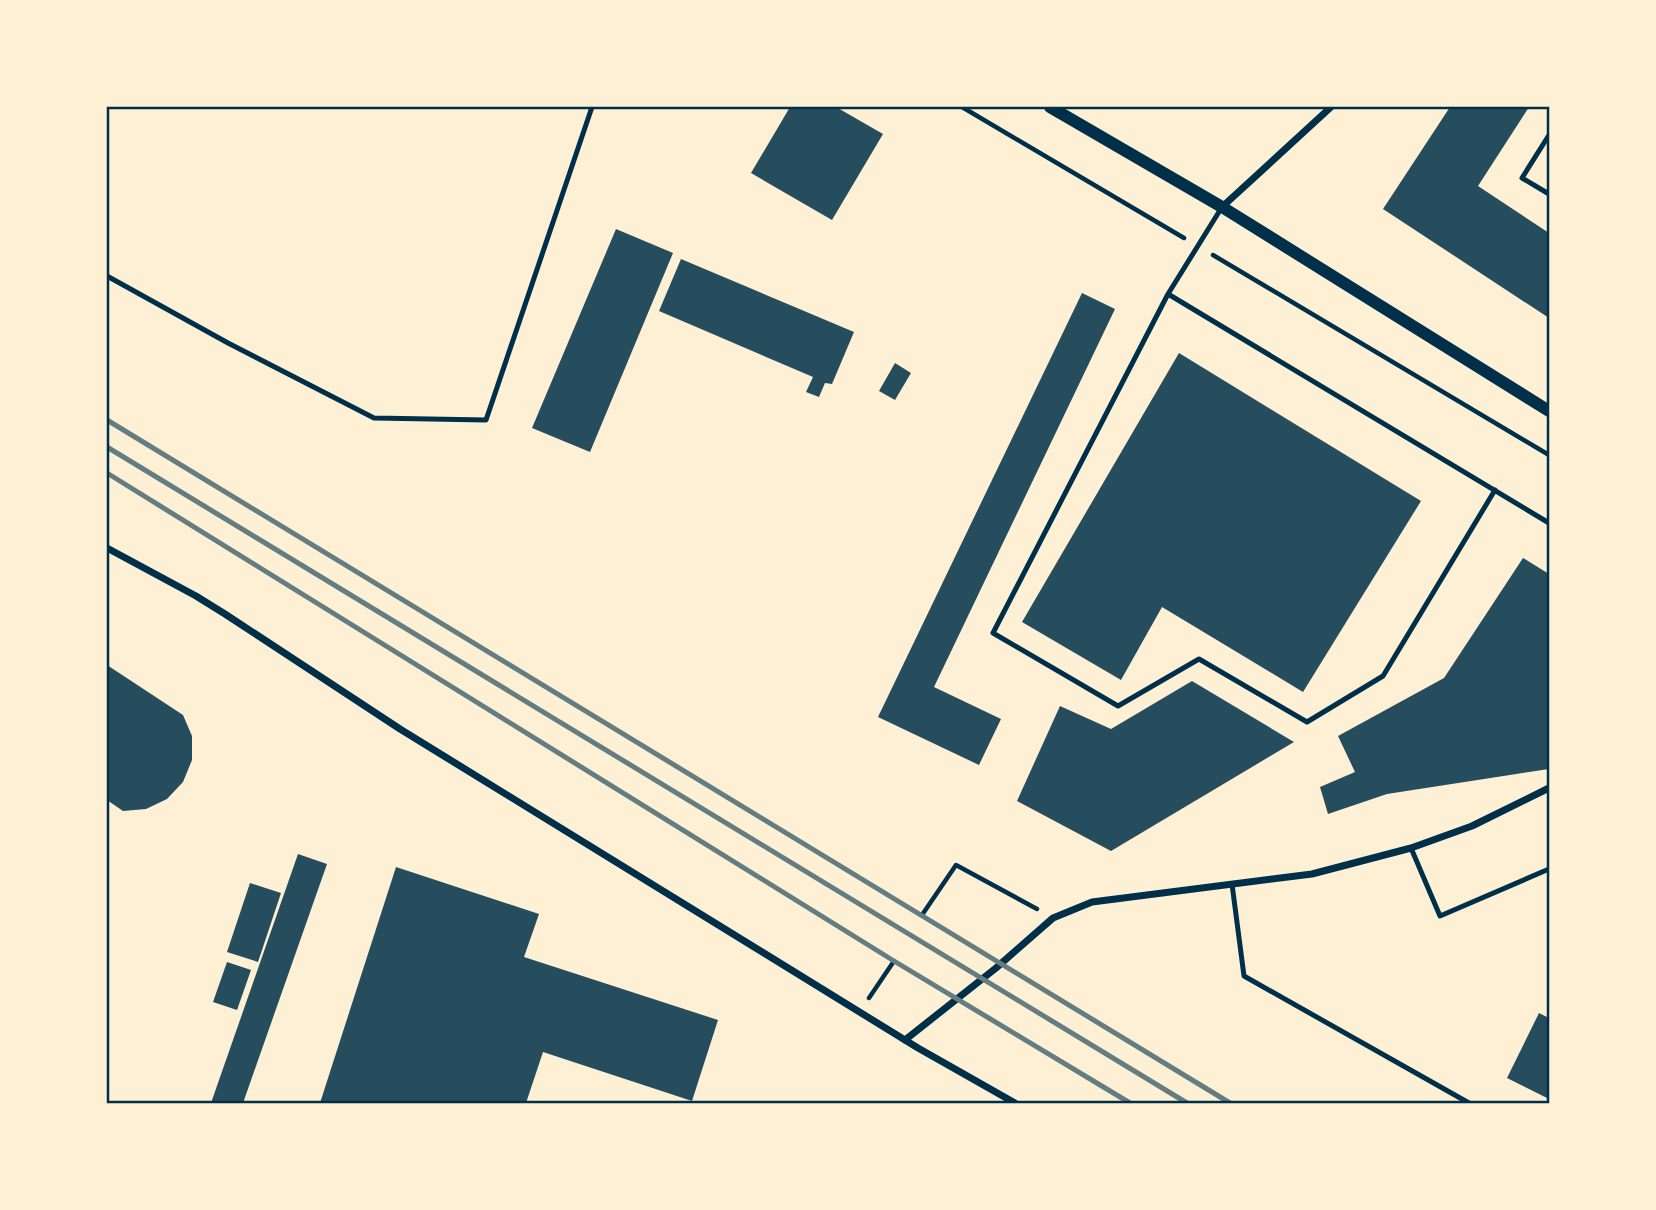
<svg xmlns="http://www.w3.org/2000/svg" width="1656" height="1210" font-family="Barlow,sans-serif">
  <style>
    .building { fill: #264d5e }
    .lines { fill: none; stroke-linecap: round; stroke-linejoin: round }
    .path { stroke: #003049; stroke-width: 4.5 }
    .service { stroke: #003049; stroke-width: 5 }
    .minor { stroke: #003049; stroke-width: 7 }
    .tertiary { stroke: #003049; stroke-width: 12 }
    .rail { stroke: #657d81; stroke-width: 5 }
    .neatline { fill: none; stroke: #003049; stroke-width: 2.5 }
  </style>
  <rect width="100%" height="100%" fill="#fdf0d5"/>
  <path class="building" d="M 790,107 L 836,107 L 883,134 L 832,220 L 751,173 Z
    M 1450,107 L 1529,107 L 1478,186 L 1549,233 L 1549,318 L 1383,209 Z
    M 616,229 L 673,253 L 590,452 L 532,428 Z
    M 681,259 L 854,332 L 832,384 L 825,383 L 819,397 L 806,392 L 813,377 L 659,311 Z
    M 1082,293 L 1115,309 L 934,687 L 1001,719 L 979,765 L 878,717 Z
    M 1179,353 L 1421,501 L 1303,692 L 1162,607 L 1121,680 L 1022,622 Z
    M 895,363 L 911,373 L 895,400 L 879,391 Z
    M 1523,558 L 1549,574 L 1549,769 L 1387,794 L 1328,814 L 1320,787 L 1355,772 L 1338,736 L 1444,678 Z
    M 107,665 L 183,715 L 192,736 L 192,760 L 183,782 L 167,799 L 146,809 L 123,811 L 107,800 Z
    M 1192,681 L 1294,742 L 1111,851 L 1017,801 L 1060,706 L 1111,729 Z
    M 298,854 L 327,864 L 243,1103 L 211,1103 Z
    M 396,867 L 539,914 L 524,957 L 718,1020 L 692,1101 L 543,1052 L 526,1103 L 320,1103 Z
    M 250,883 L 281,893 L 258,962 L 227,952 Z
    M 227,962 L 251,970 L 237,1010 L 213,1002 Z
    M 1539,1013 L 1549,1018 L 1549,1099 L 1507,1078 Z"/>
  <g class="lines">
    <path class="path" d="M 962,107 L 1184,238
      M 1213,255 L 1549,455
      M 922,915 L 956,865 L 1037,909
      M 869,998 L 894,961"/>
    <path class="service" d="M 1549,135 L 1522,178 L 1549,194
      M 1222,207 L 1168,294 L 993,633 L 1118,706 L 1199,659 L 1307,722 L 1383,676 L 1495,490
      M 107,276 L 228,343 L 374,418 L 486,420 L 592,107
      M 1168,294 L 1549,523
      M 1411,848 L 1440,916 L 1549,869
      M 1232,884 L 1244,976 L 1469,1103"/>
    <path class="minor" d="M 1222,207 L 1331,107
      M 107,548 L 196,596 L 225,614 L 400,729 L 918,1048 L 1015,1103
      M 905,1040 L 996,968 L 1053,918 L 1092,902 L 1312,874 L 1411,848 L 1472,826 L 1549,788"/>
    <path class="tertiary" d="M 1050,107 L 1222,207 L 1549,411"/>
    <path class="rail" d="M 107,420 L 1230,1103
      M 107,447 L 1187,1103
      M 107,473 L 894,961 L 1130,1103"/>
  </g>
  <rect width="1656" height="1210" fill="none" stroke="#fdf0d5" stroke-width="217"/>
  <rect x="108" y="108" width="1440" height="994" class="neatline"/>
</svg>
